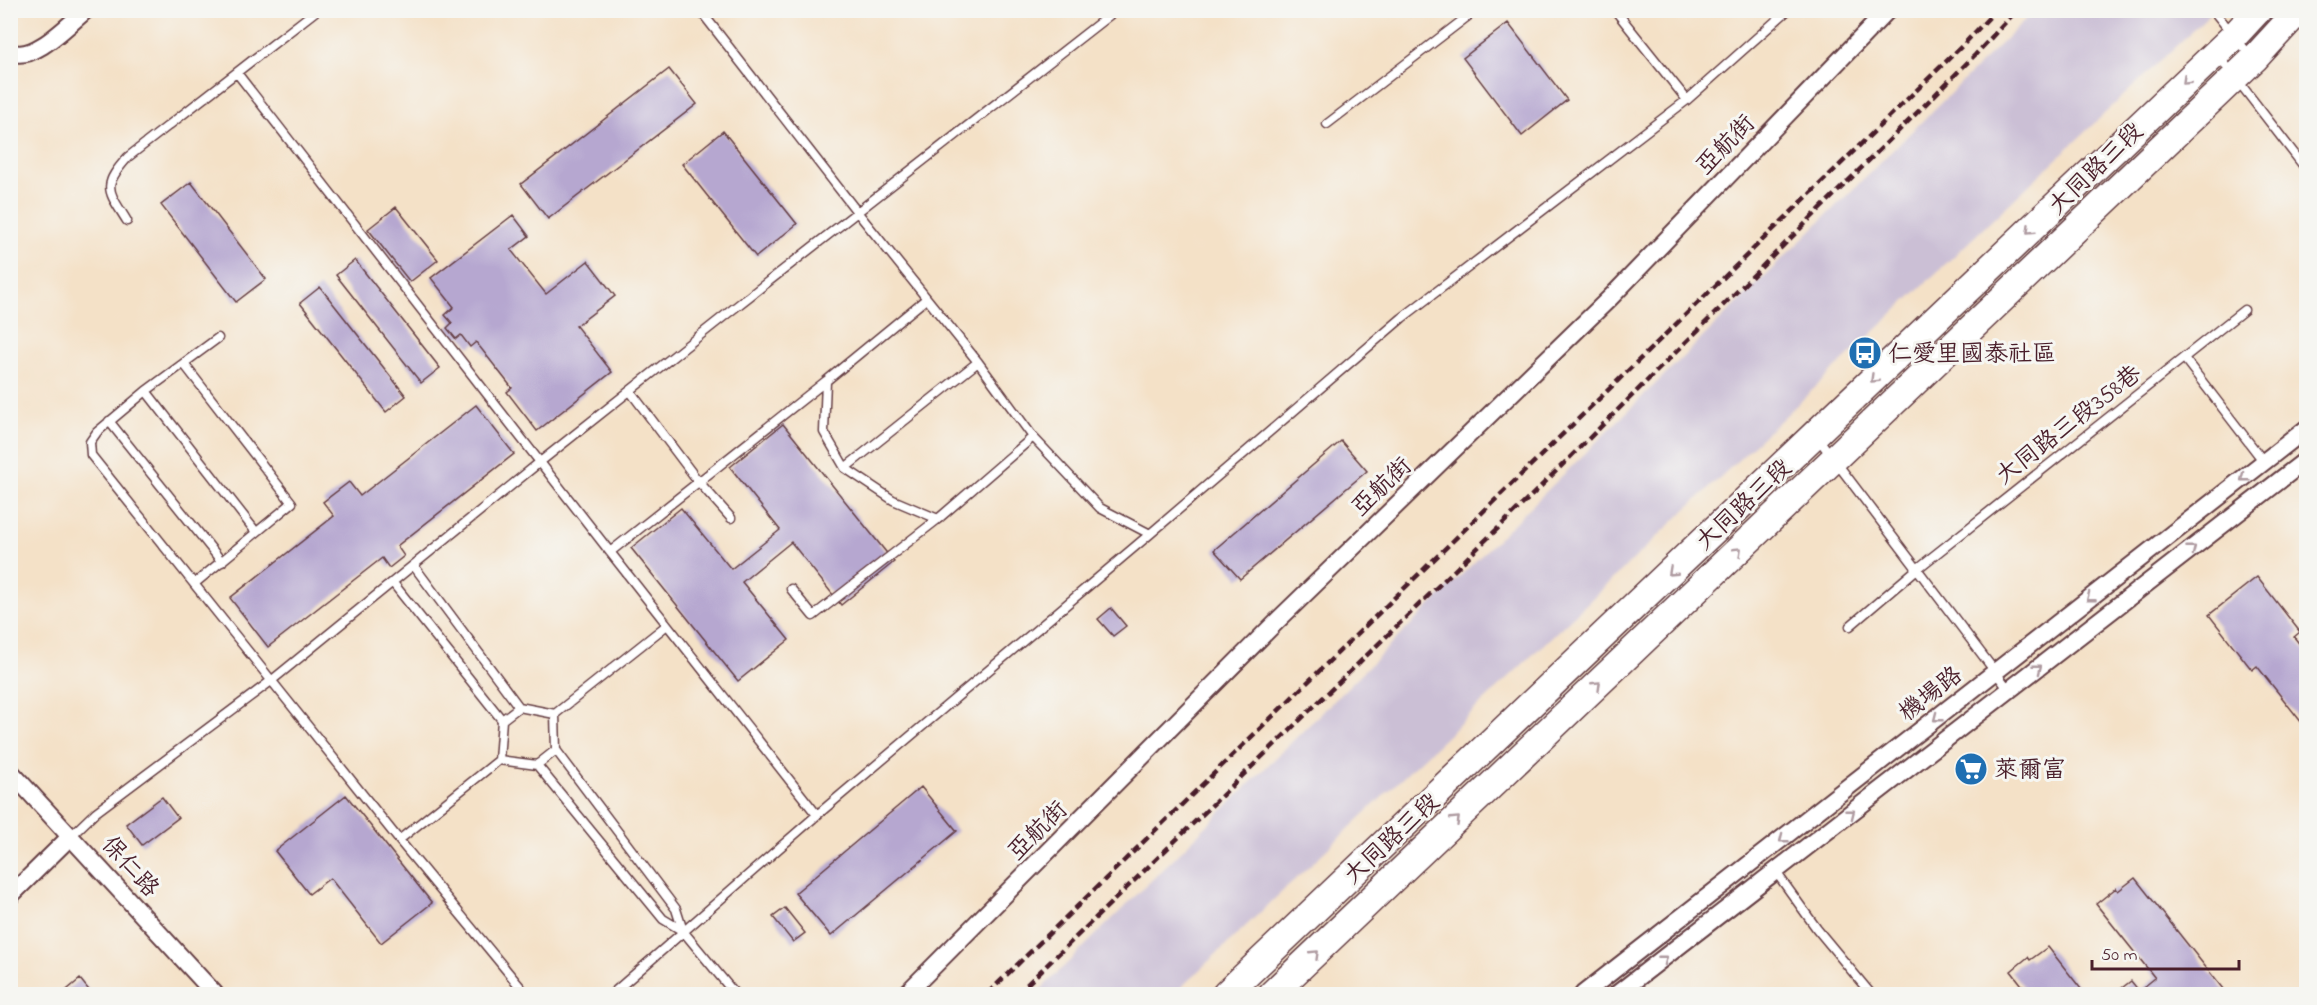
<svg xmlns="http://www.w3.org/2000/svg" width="2317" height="1005" font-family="'Indie Flower','LXGW WenKai TC',sans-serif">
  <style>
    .industrial { fill: #cbbfd5 }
    .building { fill: #b6a7d0 }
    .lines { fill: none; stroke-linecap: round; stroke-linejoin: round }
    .service-casing { stroke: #643c42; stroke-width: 11 }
    .minor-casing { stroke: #643c42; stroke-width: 20 }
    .primary-casing { stroke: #643c42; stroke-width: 30 }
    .service { stroke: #fff; stroke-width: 8 }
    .minor { stroke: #fff; stroke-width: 16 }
    .primary { stroke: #fff; stroke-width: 27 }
    .rail { stroke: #4a1f2b; stroke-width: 4.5; stroke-dasharray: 9 4.5; stroke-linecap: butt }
    .oneway { stroke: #ae9aa0 }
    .labels { text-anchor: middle; stroke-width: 6; stroke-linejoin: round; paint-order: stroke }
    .street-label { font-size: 24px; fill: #4a1f2b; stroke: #f6f6f2 }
    .poi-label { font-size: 24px; fill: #4a1f2b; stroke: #f6f6f2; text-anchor: start }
  </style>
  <rect width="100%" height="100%" fill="#f6f6f2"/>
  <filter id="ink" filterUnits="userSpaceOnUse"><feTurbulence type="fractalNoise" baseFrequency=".0167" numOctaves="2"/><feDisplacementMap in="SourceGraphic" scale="12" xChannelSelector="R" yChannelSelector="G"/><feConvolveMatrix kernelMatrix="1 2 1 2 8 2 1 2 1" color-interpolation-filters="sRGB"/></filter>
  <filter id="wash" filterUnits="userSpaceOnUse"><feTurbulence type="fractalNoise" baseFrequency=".008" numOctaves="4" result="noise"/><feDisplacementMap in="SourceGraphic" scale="24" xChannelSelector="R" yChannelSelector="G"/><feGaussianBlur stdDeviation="1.35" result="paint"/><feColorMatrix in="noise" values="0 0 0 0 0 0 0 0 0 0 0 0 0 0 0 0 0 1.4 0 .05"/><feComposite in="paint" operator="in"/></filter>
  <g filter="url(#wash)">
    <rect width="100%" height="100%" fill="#f4e1c7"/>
    <path class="industrial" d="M 2034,11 L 2213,11 L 1174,994 L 1036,994 Z"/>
    <g id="blocks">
      <path class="building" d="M 1508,23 L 1567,100 L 1522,136 L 1463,58 Z
        M 669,69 L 697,104 L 548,219 L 521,184 Z
        M 723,131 L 797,224 L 756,257 L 682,164 Z
        M 191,182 L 266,279 L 236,302 L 161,205 Z
        M 396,207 L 438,260 L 410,282 L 368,229 Z
        M 513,215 L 529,236 L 511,250 L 546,294 L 588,261 L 615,296 L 576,326 L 612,372 L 537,431 L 507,392 L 512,388 L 476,342 L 470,347 L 461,335 L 456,339 L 447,328 L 452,323 L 445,315 L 454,307 L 431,278 Z
        M 355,260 L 440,368 L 421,383 L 336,275 Z
        M 320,287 L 406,396 L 386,412 L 300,303 Z
        M 476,405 L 514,454 L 397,546 L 404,556 L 389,568 L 382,558 L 268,647 L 230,598 L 334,516 L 323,502 L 349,482 L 360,496 Z
        M 783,424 L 894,562 L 841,605 L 791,542 L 742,582 L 789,640 L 738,681 L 631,548 L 681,508 L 731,569 L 780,530 L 730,467 Z
        M 1341,441 L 1367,471 L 1240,579 L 1214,550 Z
        M 2257,577 L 2300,632 L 2294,637 L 2306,652 L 2306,728 L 2257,666 L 2252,670 L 2209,615 Z
        M 1111,608 L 1126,626 L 1113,636 L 1098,619 Z
        M 921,787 L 957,831 L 831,936 L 795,893 Z
        M 346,795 L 432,903 L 381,943 L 330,878 L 309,894 L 275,851 Z
        M 162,797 L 178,818 L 142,845 L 126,824 Z
        M 2135,878 L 2227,994 L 2114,994 L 2131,981 L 2139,991 L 2155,978 L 2096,904 L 2116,888 L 2118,891 Z
        M 785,908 L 805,933 L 793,942 L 773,917 Z
        M 2048,947 L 2085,994 L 2029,994 L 2011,971 L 2028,957 L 2030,960 Z
        M 80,979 L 92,994 L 62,994 Z"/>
    </g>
  </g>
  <g filter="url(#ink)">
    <use href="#blocks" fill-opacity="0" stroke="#643c42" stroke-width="1.5"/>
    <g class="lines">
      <g class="service-casing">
        <path id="service" d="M 700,10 L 858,213 L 978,362 L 1033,437 L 1100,508 L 1150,534
          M 1615,10 L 1687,100
          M 2213,10 L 2251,57
          M 2218,55 L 2306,169
          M 237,73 L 610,552 L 817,815
          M 1327,124 L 1476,10
          M 127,221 C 108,190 101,187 128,157 L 317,10
          M 926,299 L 826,381 L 824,432 L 845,468 L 893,500 L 938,519 L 1033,437
          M 218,338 L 146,391 L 97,432 L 90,442 L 91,455 L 399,840 L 526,994
          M 2184,358 L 2264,462
          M 184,364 L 292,503 L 194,584
          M 146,391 L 256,532
          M 630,391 L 698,481 L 731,518
          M 109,421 L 222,562
          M 1817,437 L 2009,690
          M 845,468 L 978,362
          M 610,552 L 826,381
          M 414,566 L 519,707 L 555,714 L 556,750 L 676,909 L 683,931
          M 393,583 L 502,720 L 499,760 L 537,765 L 663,919 L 683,931 L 735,994
          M 791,589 L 813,616 L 938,519
          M 1850,626 L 1917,569 L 2244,310
          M 555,714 L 667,625
          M 502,720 L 519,707
          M 537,765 L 556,750
          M 71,836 L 96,812 L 271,681 L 540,462 L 728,313 L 1116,10
          M 399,840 L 499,760
          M 1776,872 L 1817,929 L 1871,994
          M 612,994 L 817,815 L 1150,534 L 1402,318 L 1687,100 L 1788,10"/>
      </g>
      <g class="minor-casing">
        <path id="minor" d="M 10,51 C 31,65 70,23 86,10
          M 10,771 L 215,994
          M 10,896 L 71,836
          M 906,994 L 1276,622 L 1611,297 L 1888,10
          M 1583,994 L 2306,429
          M 1617,994 L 2306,460"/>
      </g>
      <g class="primary-casing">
        <path id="primary" d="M 1226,994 L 2234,36 L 2258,10
          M 1272,994 L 2254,59 L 2299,10"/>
      </g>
      <use href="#service" class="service"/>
      <use href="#minor" class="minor"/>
      <use href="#primary" class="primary"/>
      <path class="rail" d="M 987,994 L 1964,44 L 1996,10
        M 1017,994 L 1526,501 L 1975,55 L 2017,10"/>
    </g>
    <defs><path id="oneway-chevron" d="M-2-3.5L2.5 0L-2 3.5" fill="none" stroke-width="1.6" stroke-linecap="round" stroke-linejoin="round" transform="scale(1.5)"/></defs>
    <g class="oneway">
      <use href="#oneway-chevron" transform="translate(2186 81) rotate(136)"/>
      <use href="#oneway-chevron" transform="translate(2030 230) rotate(136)"/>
      <use href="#oneway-chevron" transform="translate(1874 379) rotate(136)"/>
      <use href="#oneway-chevron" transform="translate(2244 478) rotate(142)"/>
      <use href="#oneway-chevron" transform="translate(2192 549) rotate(-38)"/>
      <use href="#oneway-chevron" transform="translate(1738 551) rotate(-44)"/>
      <use href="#oneway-chevron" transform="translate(1672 572) rotate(137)"/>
      <use href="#oneway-chevron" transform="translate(2090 598) rotate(142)"/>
      <use href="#oneway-chevron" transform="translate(2038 668) rotate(-38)"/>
      <use href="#oneway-chevron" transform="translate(1597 685) rotate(-44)"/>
      <use href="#oneway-chevron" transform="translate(1937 718) rotate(142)"/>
      <use href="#oneway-chevron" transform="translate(1851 813) rotate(-38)"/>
      <use href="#oneway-chevron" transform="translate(1456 820) rotate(-44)"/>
      <use href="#oneway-chevron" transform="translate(1783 839) rotate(142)"/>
      <use href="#oneway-chevron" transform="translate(1315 954) rotate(-44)"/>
      <use href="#oneway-chevron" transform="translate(1664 959) rotate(-38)"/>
    </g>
  </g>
  <defs>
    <g id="bus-disc" transform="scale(1.725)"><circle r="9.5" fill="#1f6fb2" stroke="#f6f6f2"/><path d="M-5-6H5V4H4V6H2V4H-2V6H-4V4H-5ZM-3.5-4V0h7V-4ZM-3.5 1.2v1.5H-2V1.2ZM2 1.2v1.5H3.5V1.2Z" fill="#fff"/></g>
    <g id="supermarket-disc" transform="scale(1.725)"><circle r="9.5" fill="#1f6fb2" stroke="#f6f6f2"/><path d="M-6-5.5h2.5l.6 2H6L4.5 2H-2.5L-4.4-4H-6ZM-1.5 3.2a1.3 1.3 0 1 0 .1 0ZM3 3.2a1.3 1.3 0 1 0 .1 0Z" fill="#fff"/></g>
  </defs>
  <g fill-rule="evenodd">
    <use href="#bus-disc" x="1865" y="353"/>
    <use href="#supermarket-disc" x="1971" y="769"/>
  </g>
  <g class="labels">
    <g class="street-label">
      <text transform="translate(1725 144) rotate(-46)" y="8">亞航街</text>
      <text transform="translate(2095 168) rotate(-44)" y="8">大同路三段</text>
      <text transform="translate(2068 424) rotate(-38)" y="8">大同路三段358巷</text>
      <text transform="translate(1381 486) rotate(-44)" y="8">亞航街</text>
      <text transform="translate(1743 504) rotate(-43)" y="8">大同路三段</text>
      <text transform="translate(1930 693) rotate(-38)" y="8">機場路</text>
      <text transform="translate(1037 830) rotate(-45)" y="8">亞航街</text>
      <text transform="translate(1391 838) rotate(-43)" y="8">大同路三段</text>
      <text transform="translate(131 866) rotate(48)" y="8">保仁路</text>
    </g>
    <g class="poi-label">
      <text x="1888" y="361">仁愛里國泰社區</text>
      <text x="1994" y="777">萊爾富</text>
    </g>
  </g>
  <rect width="2317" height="1005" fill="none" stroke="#f6f6f2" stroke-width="36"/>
  <path d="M2092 960v9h147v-9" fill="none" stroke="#4a1f2b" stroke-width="3"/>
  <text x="2101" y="960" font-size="18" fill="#4a1f2b" stroke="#f6f6f2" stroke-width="4.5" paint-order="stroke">50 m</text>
</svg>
